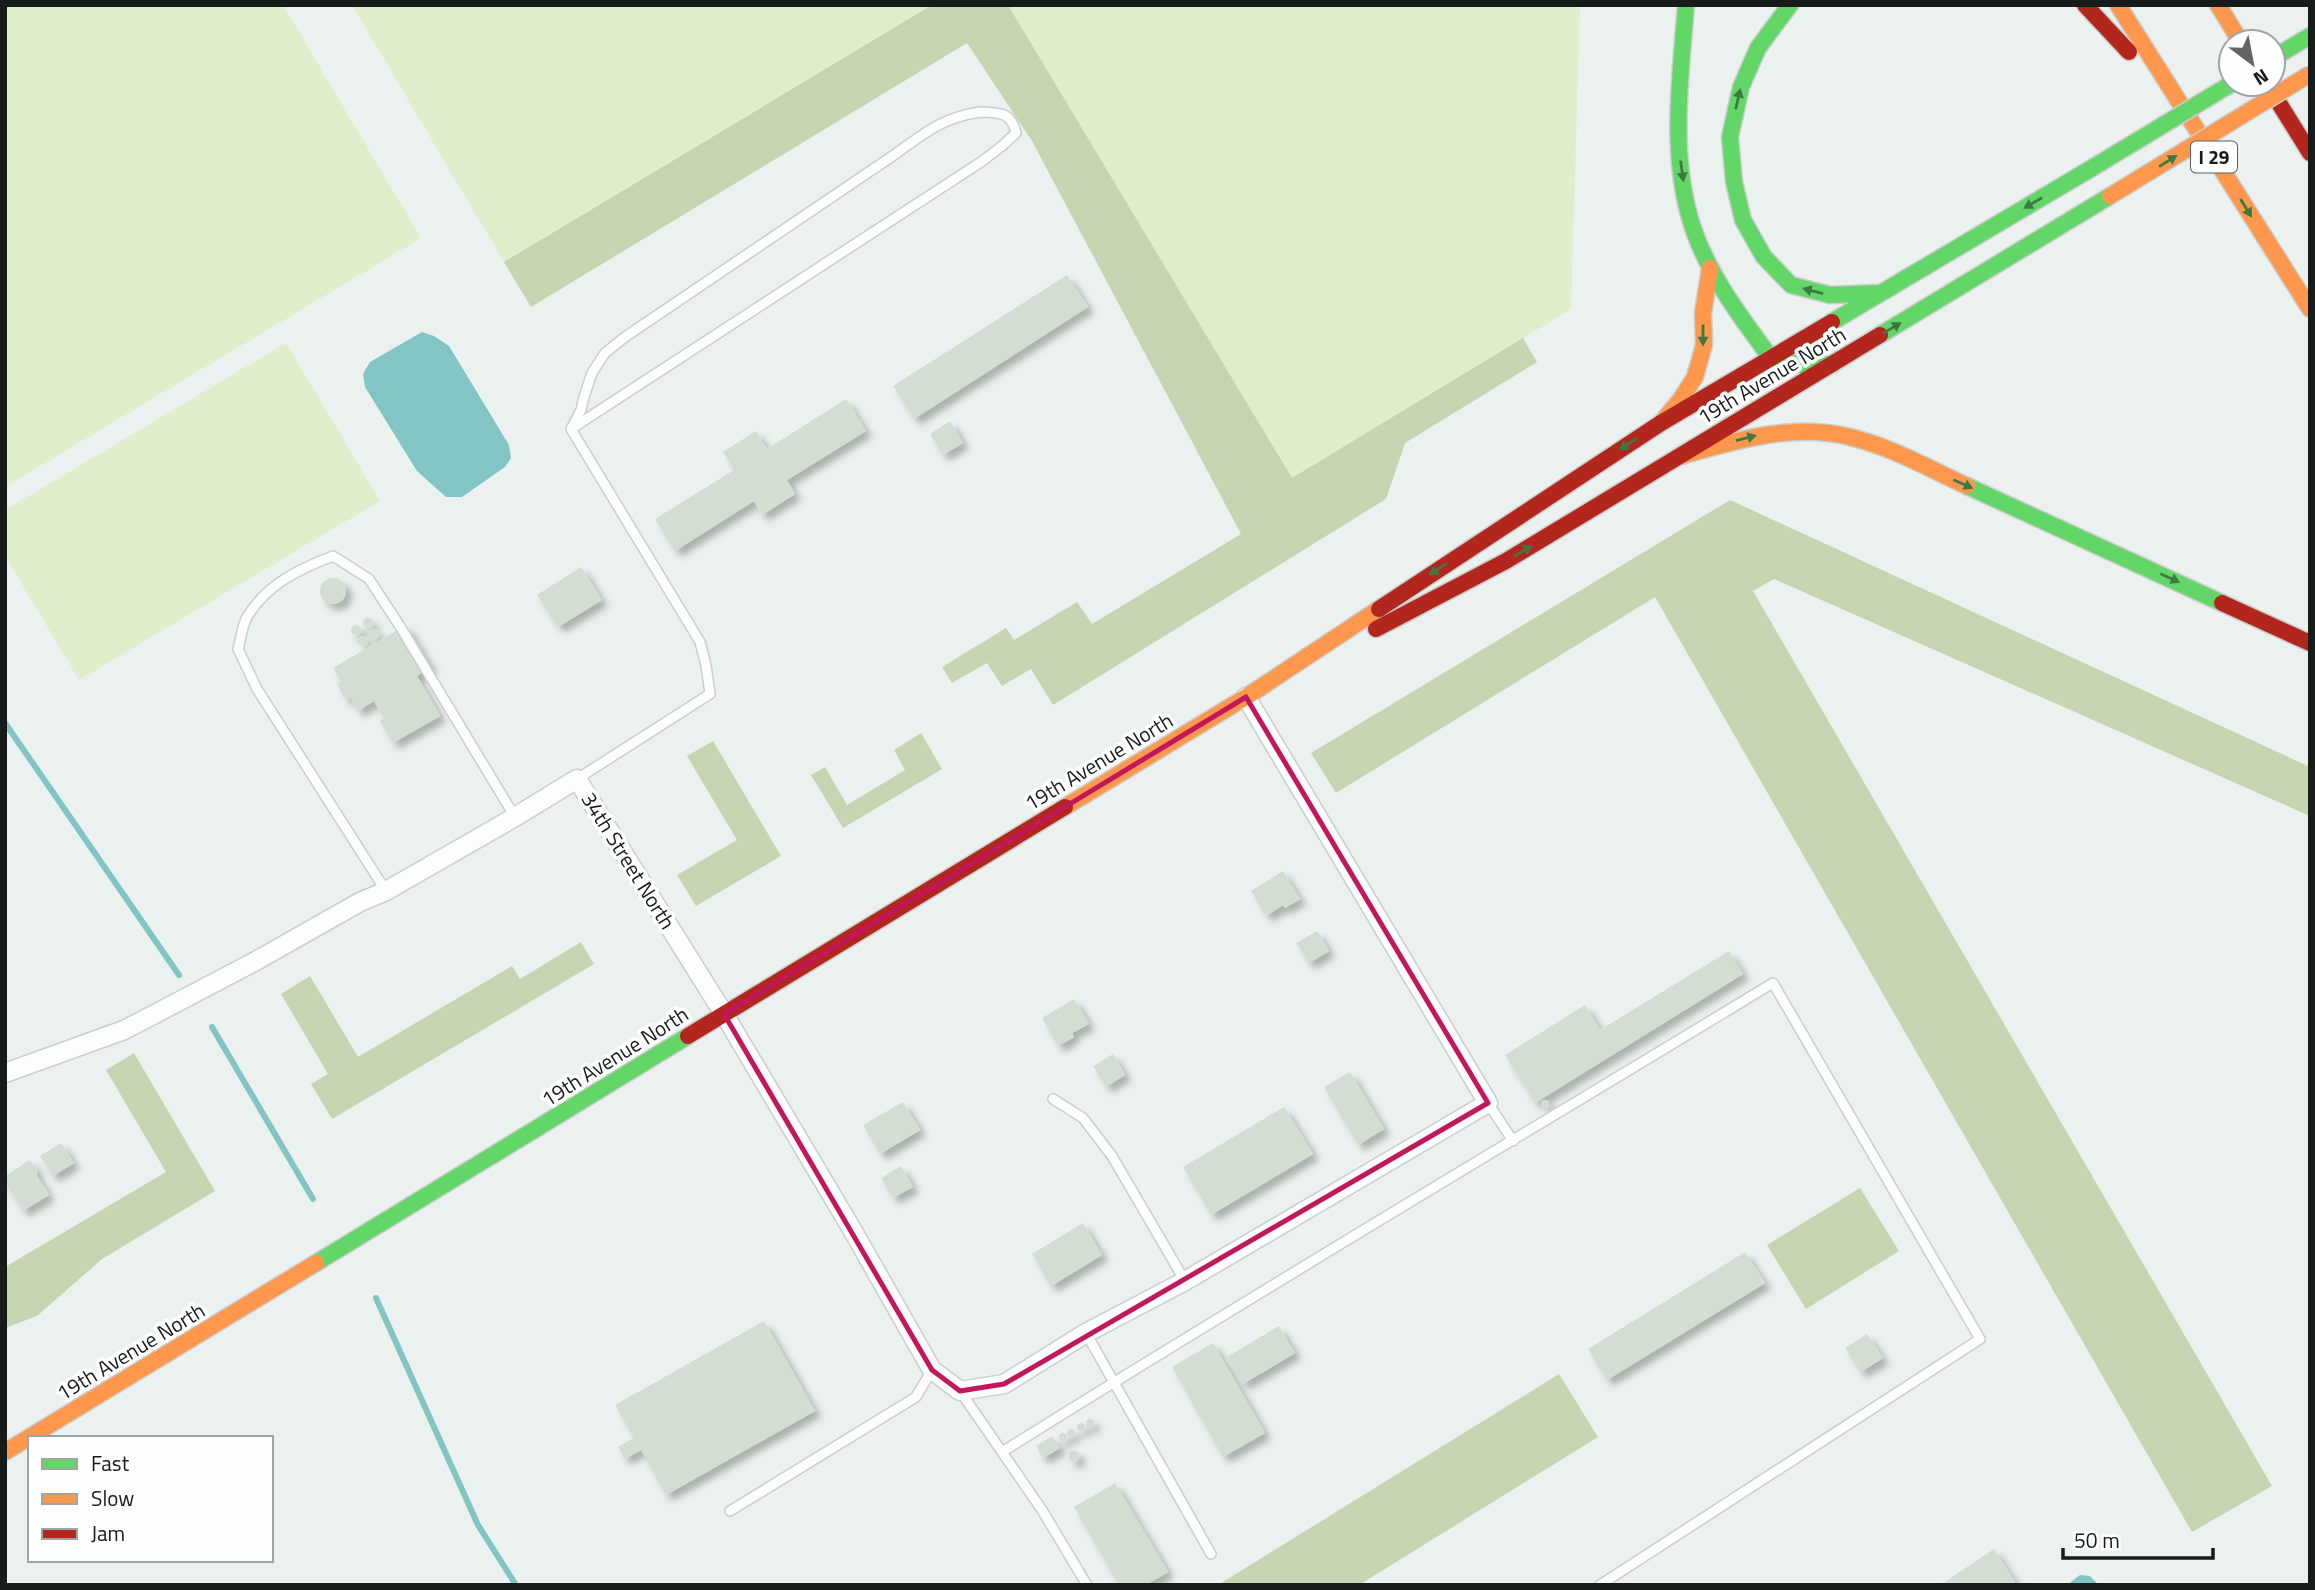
<svg xmlns="http://www.w3.org/2000/svg" width="2315" height="1590" font-family="'Titillium Web',sans-serif">
  <style>
    .green { fill: #dfefcc }
    .forest { fill: #c5d5b2 }
    .water { fill: #83c4c5 }
    .lines { fill: none; stroke-linecap: round; stroke-linejoin: round }
    .stream { stroke: #83c4c5; stroke-width: 6 }
    .building { fill: #d2ded2; filter: url(#shadow) }
    .lane-casing { stroke: #cacecc; stroke-width: 12 }
    .street-casing { stroke: #cacecc; stroke-width: 21 }
    .fast-casing { stroke: #cacecc; stroke-width: 19 }
    .slow-casing { stroke: #cacecc; stroke-width: 19 }
    .jam-casing { stroke: #cacecc; stroke-width: 19 }
    .lane { stroke: #fcfdfc; stroke-width: 9 }
    .street { stroke: #fcfdfc; stroke-width: 18 }
    .fast { stroke: #63d668; stroke-width: 16 }
    .slow { stroke: #ff974d; stroke-width: 16 }
    .jam { stroke: #b3261e; stroke-width: 16 }
    .fast-bridge-casing { stroke: #cacecc; stroke-width: 19; stroke-linecap: butt }
    .slow-bridge-casing { stroke: #cacecc; stroke-width: 19; stroke-linecap: butt }
    .fast-bridge { stroke: #63d668; stroke-width: 16 }
    .slow-bridge { stroke: #ff974d; stroke-width: 16 }
    .oneway { fill: #3d7840 }
    .marked { fill: none; stroke: #c2185b; stroke-width: 5; stroke-linejoin: round }
    .labels { text-anchor: middle; stroke-width: 7; stroke-linejoin: round; paint-order: stroke }
    .shield { fill: #fcfffd; stroke: #5c5f5d; stroke-width: 2 }
    .shield-label { font-size: 19px; font-weight: bold; fill: #171b19 }
    .street-label { font-size: 21px; fill: #171b19; stroke: #fcfffd }
  </style>
  <defs>
    <filter id="shadow"><feDropShadow dx="6" dy="6" stdDeviation="3.5" flood-color="#0004"/></filter>
  </defs>
  <rect width="100%" height="100%" fill="#ebf1ee"/>
  <path class="green" d="M 5,5 L 283,5 L 421,238 L 5,487 Z
    M 352,5 L 932,5 L 504,262 Z
    M 1008,5 L 1580,5 L 1571,309 L 1292,479 Z
    M 286,343 L 380,501 L 79,680 L 5,556 L 5,510 Z"/>
  <path class="forest" d="M 932,5 L 1008,5 L 1292,478 L 1523,338 L 1537,362 L 1405,443 L 1386,499 L 1053,705 L 1031,669 L 1002,686 L 987,663 L 952,683 L 942,667 L 1006,628 L 1014,640 L 1077,602 L 1092,624 L 1241,534 L 1032,141 L 967,43 L 531,307 L 504,262 Z
    M 1730,500 L 2310,767 L 2310,816 L 1774,579 L 1753,591 L 2272,1486 L 2192,1532 L 1655,597 L 1336,793 L 1311,753 Z
    M 921,733 L 942,769 L 843,828 L 811,775 L 825,767 L 847,805 L 905,770 L 894,750 Z
    M 713,741 L 781,856 L 696,906 L 677,875 L 737,840 L 687,756 Z
    M 581,942 L 594,964 L 332,1119 L 311,1084 L 328,1074 L 281,994 L 310,976 L 358,1057 L 512,966 L 520,979 Z
    M 134,1053 L 215,1191 L 102,1259 L 37,1316 L 5,1328 L 5,1267 L 166,1172 L 106,1070 Z
    M 1860,1188 L 1899,1251 L 1806,1309 L 1767,1245 Z
    M 1559,1374 L 1598,1437 L 1359,1585 L 1218,1585 Z"/>
  <path class="water" d="M 422,332 L 434,336 L 449,346 L 509,445 L 511,458 L 505,467 L 462,497 L 446,497 L 417,471 L 365,387 L 363,374 L 370,362 Z
    M 2080,1575 L 2090,1576 L 2099,1585 L 2067,1585 Z"/>
  <g class="lines">
    <path class="stream" d="M 5,723 L 179,975
      M 212,1027 L 313,1199
      M 376,1298 L 478,1525 L 516,1585"/>
  </g>
  <path class="building" d="M 1067,275 L 1088,307 L 914,419 L 893,386 Z
    M 846,399 L 866,431 L 787,480 L 795,494 L 762,515 L 754,501 L 675,551 L 655,519 L 734,470 L 723,452 L 756,431 L 767,449 Z
    M 950,421 L 963,443 L 943,455 L 930,434 Z
    M 581,567 L 602,600 L 558,627 L 537,595 Z
    M320 591a13 13 0 1 1 26 0a13 13 0 1 1-26 0Z
    M363 623a5 5 0 1 1 10 0a5 5 0 1 1-10 0Z
    M351 630a5 5 0 1 1 10 0a5 5 0 1 1-10 0Z
    M 406,625 L 431,667 L 417,676 L 440,716 L 393,743 L 380,721 L 384,718 L 374,701 L 358,711 L 350,697 L 346,700 L 337,684 L 341,682 L 333,668 Z
    M369 634a5 5 0 1 1 10 0a5 5 0 1 1-10 0Z
    M358 641a5 5 0 1 1 10 0a5 5 0 1 1-10 0Z
    M 1283,871 L 1300,899 L 1285,908 L 1283,905 L 1266,916 L 1251,891 Z
    M 1317,931 L 1329,951 L 1309,963 L 1296,943 Z
    M 1729,951 L 1743,974 L 1535,1103 L 1505,1055 L 1585,1005 L 1600,1030 Z
    M 1074,999 L 1089,1024 L 1072,1033 L 1074,1037 L 1058,1046 L 1042,1018 Z
    M 1113,1054 L 1125,1075 L 1106,1087 L 1093,1066 Z
    M 1350,1072 L 1384,1129 L 1358,1145 L 1324,1087 Z
    M1541 1104a4 4 0 1 1 8 0a4 4 0 1 1-8 0Z
    M 903,1102 L 920,1130 L 880,1154 L 863,1125 Z
    M 1284,1107 L 1313,1154 L 1211,1215 L 1183,1167 Z
    M 61,1143 L 74,1163 L 53,1176 L 40,1156 Z
    M 30,1160 L 38,1172 L 36,1174 L 49,1195 L 23,1211 L 5,1182 L 5,1176 Z
    M 901,1166 L 913,1187 L 893,1198 L 881,1178 Z
    M 1083,1223 L 1102,1255 L 1051,1286 L 1032,1254 Z
    M 1745,1252 L 1765,1283 L 1607,1380 L 1588,1349 Z
    M 764,1321 L 815,1411 L 666,1495 L 641,1450 L 625,1459 L 618,1447 L 634,1438 L 615,1405 Z
    M 1279,1326 L 1295,1353 L 1243,1384 L 1227,1357 Z
    M 1867,1334 L 1883,1358 L 1861,1372 L 1845,1348 Z
    M 1213,1343 L 1265,1433 L 1223,1457 L 1172,1367 Z
    M1086 1423a4 4 0 1 1 8 0a4 4 0 1 1-8 0Z
    M1077 1427a4 4 0 1 1 8 0a4 4 0 1 1-8 0Z
    M1067 1433a4 4 0 1 1 8 0a4 4 0 1 1-8 0Z
    M1059 1437a4 4 0 1 1 8 0a4 4 0 1 1-8 0Z
    M 1052,1436 L 1060,1448 L 1043,1458 L 1036,1446 Z
    M1068.5 1456a5.5 5.5 0 1 1 11 0a5.5 5.5 0 1 1-11 0Z
    M 1115,1483 L 1168,1572 L 1146,1585 L 1119,1585 L 1074,1507 Z
    M 1994,1549 L 2015,1582 L 2010,1585 L 1940,1585 Z"/>
  <g class="lines">
    <g class="lane-casing">
      <path id="lane" d="M 980,112 C 999,113 1011,111 1016,133 L 1002,146 L 981,162 L 571,429 L 581,410 L 584,397 L 592,373 L 605,353 L 625,337 L 894,155 C 925,133 941,118 980,112 Z
        M 571,429 L 700,642 L 706,665 L 710,694 L 577,779
        M 386,891 L 257,689 L 238,649 C 241,639 242,626 247,617 C 267,584 299,569 333,556 L 369,579 L 401,628 L 515,817
        M 1053,1099 L 1083,1118 L 1112,1156 L 1185,1281
        M 1488,1103 L 1513,1141
        M 1086,1333 L 1211,1554
        M 960,1391 L 1042,1510 L 1087,1585
        M 1002,1452 C 1257,1292 1516,1139 1773,983 L 1980,1339 L 1600,1585
        M 730,1511 L 916,1397 L 932,1370"/>
    </g>
    <g class="street-casing">
      <path id="street" d="M 5,1073 L 124,1030 L 151,1016 L 254,962 L 360,902 L 386,891 L 515,817 L 577,779 L 724,1014 L 853,1231 L 932,1370 L 960,1391 L 1004,1384 L 1086,1333 L 1185,1281 L 1488,1103 L 1246,697"/>
    </g>
    <g class="fast-casing">
      <path id="fast" d="M 1686,5 C 1680,81 1668,166 1697,239 C 1714,282 1743,320 1770,357 L 1805,366 L 1833,364
        M 1790,5 L 1758,48 L 1741,87 L 1730,137 L 1734,182 L 1743,220 L 1764,257 L 1791,285 L 1830,295 L 1880,293
        M 2273,58 L 2310,36
        M 1832,322 L 2092,168
        M 1880,335 L 2110,196
        M 1967,486 L 2222,603
        M 316,1263 L 688,1036"/>
    </g>
    <g class="slow-casing">
      <path id="slow" d="M 2118,5 L 2310,309
        M 2218,5 L 2241,42
        M 1661,423 L 1681,399 L 1695,377 L 1704,345 L 1703,313 L 1710,268
        M 1681,456 C 1737,440 1795,422 1854,438 C 1893,448 1930,469 1967,486
        M 1065,807 L 1246,697 L 1379,609
        M 5,1452 L 316,1263"/>
    </g>
    <g class="jam-casing">
      <path id="jam" d="M 2085,5 L 2129,52
        M 2267,84 L 2310,153
        M 2222,603 L 2310,643
        M 1379,609 L 1661,423 L 1832,322
        M 1376,629 L 1506,561 L 1880,335
        M 688,1036 L 1065,807"/>
    </g>
    <use href="#lane" class="lane"/>
    <use href="#street" class="street"/>
    <use href="#fast" class="fast"/>
    <use href="#slow" class="slow"/>
    <use href="#jam" class="jam"/>
    <g class="fast-bridge-casing">
      <path id="fast-bridge" d="M 2092,168 L 2231,84"/>
    </g>
    <g class="slow-bridge-casing">
      <path id="slow-bridge" d="M 2110,196 L 2310,74"/>
    </g>
    <use href="#fast-bridge" class="fast-bridge"/>
    <use href="#slow-bridge" class="slow-bridge"/>
  </g>
  <defs><path id="oneway-solid" d="M-6-.8H1V-3.2L6.5 0L1 3.2V.8H-6Z" transform="scale(1.75)"/></defs>
  <g class="oneway">
    <use href="#oneway-solid" transform="translate(1738 99) rotate(-77)"/>
    <use href="#oneway-solid" transform="translate(2168 161) rotate(-32)"/>
    <use href="#oneway-solid" transform="translate(1682 171) rotate(82)"/>
    <use href="#oneway-solid" transform="translate(2033 203) rotate(150)"/>
    <use href="#oneway-solid" transform="translate(2246 208) rotate(58)"/>
    <use href="#oneway-solid" transform="translate(1813 291) rotate(-165)"/>
    <use href="#oneway-solid" transform="translate(1892 328) rotate(-31)"/>
    <use href="#oneway-solid" transform="translate(1703 335) rotate(90)"/>
    <use href="#oneway-solid" transform="translate(1746 438) rotate(-14)"/>
    <use href="#oneway-solid" transform="translate(1628 444) rotate(147)"/>
    <use href="#oneway-solid" transform="translate(1963 484) rotate(24)"/>
    <use href="#oneway-solid" transform="translate(1523 551) rotate(-31)"/>
    <use href="#oneway-solid" transform="translate(1438 569) rotate(146)"/>
    <use href="#oneway-solid" transform="translate(2170 578) rotate(24)"/>
  </g>
  <path class="marked" d="M 1246,697 L 1488,1103 L 1004,1384 L 960,1391 L 932,1370 L 724,1014 Z"/>
  <g class="labels">
    <rect class="shield" x="2191" y="141.5" width="46" height="31" rx="5"/>
    <g class="shield-label">
      <text x="2214" y="164">I 29</text>
    </g>
    <g class="street-label">
      <text transform="translate(1772 376) rotate(-31)" y="7">19th Avenue North</text>
      <text transform="translate(1099 762) rotate(-31)" y="7">19th Avenue North</text>
      <text transform="translate(628 861) rotate(58)" y="7">34th Street North</text>
      <text transform="translate(615 1057) rotate(-32)" y="7">19th Avenue North</text>
      <text transform="translate(131 1352) rotate(-31)" y="7">19th Avenue North</text>
    </g>
  </g>
  <rect width="2315" height="1590" fill="none" stroke="#171b19" stroke-width="14"/>
  <rect x="28" y="1436" width="245" height="126" fill="#fcfffd" stroke="#a0a4a2" stroke-width="2"/>
  <rect x="42" y="1459" width="35" height="10" fill="#63d668" stroke="#a0a4a2" stroke-width="2"/>
  <text x="91" y="1471" font-size="21" fill="#171b19">Fast</text>
  <rect x="42" y="1494" width="35" height="10" fill="#ff974d" stroke="#a0a4a2" stroke-width="2"/>
  <text x="91" y="1506" font-size="21" fill="#171b19">Slow</text>
  <rect x="42" y="1529" width="35" height="10" fill="#b3261e" stroke="#a0a4a2" stroke-width="2"/>
  <text x="91" y="1541" font-size="21" fill="#171b19">Jam</text>
  <g transform="translate(2252 63) rotate(148)"><circle r="33" fill="#fcfffd" stroke="#a0a4a2" stroke-width="2"/>
  <path d="M0-5L12 26L0 18L-12 26Z" fill="#616664"/>
  <text y="-10" font-size="19" font-weight="bold" text-anchor="middle" fill="#171b19">N</text>
  </g>
  <path d="M2063 1548v10h150v-10" fill="none" stroke="#171b19" stroke-width="3.5"/>
  <text x="2074" y="1548" font-size="21" fill="#171b19" stroke="#fcfffd" stroke-width="5" paint-order="stroke">50 m</text>
</svg>
